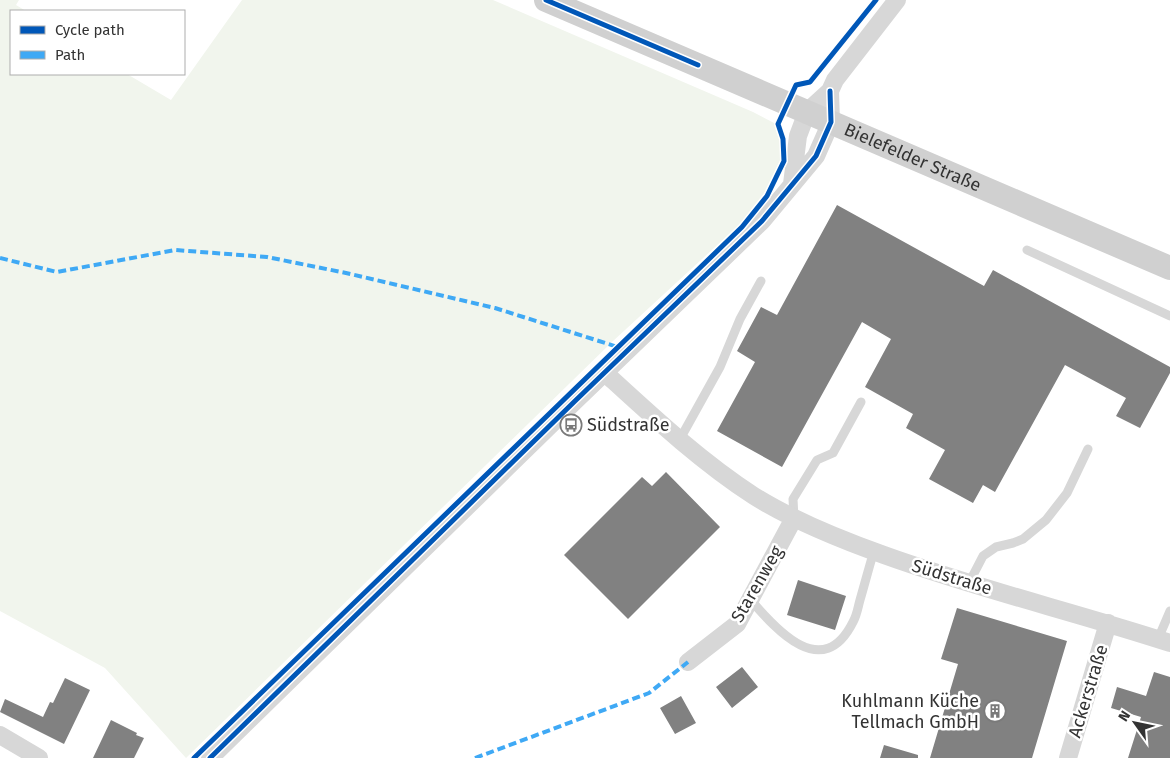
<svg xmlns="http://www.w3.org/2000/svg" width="1170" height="758" font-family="'Fira Sans',sans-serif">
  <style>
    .green { fill: #f1f5ed }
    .building { fill: #818181 }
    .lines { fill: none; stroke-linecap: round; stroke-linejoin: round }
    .lane { stroke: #d7d7d7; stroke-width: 9 }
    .street { stroke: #d7d7d7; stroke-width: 18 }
    .secondary { stroke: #d0d0d0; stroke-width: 24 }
    .quiet { stroke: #3fa9f5; stroke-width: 4; stroke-dasharray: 8 4; stroke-linecap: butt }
    .cycleway-casing { stroke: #fff; stroke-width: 8 }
    .cycleway { stroke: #0057b8; stroke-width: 5 }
    .labels { text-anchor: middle; stroke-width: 5; stroke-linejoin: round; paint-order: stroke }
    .street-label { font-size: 18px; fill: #333; stroke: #fff }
    .poi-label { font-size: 18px; fill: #333; stroke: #fff; text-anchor: start }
  </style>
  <rect width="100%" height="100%" fill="#fff"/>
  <path class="green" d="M 0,0 L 19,0 L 16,5 L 26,11 L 11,11 L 11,74 L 127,74 L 171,100 L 242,0 L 493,0 L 753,112 L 776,124 L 781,141 L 782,160 L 765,192 L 740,224 L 612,342 L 186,758 L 105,668 L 0,611 Z"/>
  <path class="building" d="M 837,205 L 984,286 L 993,270 L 1170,367 L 1170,373 L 1140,428 L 1116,416 L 1126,398 L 1065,365 L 995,492 L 983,485 L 973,503 L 929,479 L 945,450 L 906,428 L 913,414 L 865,387 L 891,339 L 862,322 L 782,467 L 717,431 L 755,362 L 737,351 L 761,307 L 777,315 Z
    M 666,472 L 720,527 L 628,619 L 564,555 L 642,477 L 652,486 Z
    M 798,580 L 846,596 L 835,630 L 787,615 Z
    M 957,608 L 1067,641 L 1032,758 L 930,758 L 958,664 L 941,659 Z
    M 742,667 L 758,687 L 732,708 L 716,687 Z
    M 1154,672 L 1170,677 L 1170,758 L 1128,758 L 1141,717 L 1111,708 L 1117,687 L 1146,696 Z
    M 65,678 L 90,690 L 64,744 L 0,712 L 5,699 L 43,717 L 50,702 L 53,703 Z
    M 681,696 L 696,723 L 675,734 L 660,708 Z
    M 111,720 L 137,733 L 136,735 L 144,738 L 134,758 L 93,758 Z
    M 884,745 L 918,755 L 918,758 L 880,758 Z"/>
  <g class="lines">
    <path class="lane" d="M 1027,250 L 1170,316
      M 680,439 L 720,367 L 740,319 L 761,281
      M 794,518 L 793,499 L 817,460 L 833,453 L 861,402
      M 969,583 L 983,556 L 996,547 L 1013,543 L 1023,539 L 1046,520 L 1067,493 L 1088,449
      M 750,599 C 777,631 823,682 853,622 C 857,615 858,607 860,600 C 865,583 869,567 874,551
      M 1158,639 L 1170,611"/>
    <path class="street" d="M 792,184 L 798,136 L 807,112 L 830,91 L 835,80 L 897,0
      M 605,373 C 652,416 700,461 754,496 C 794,521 839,539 884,555 C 978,589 1075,612 1170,643
      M 688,662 L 737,624 L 794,518
      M 0,735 L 39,758
      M 210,758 L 575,401 L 762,221 L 816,156 L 831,122 L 830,91
      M 1068,758 L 1108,623"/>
    <path class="secondary" id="s1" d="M 546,0 L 1170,268"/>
    <path class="quiet" d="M 0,258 L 57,272 L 175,250 L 267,257 L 346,273 L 495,308 L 621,348
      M 475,758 L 649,693 L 688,662"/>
    <g class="cycleway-casing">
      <path id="cycleway" d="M 546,0 L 698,65
        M 194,758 L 742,227 L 767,196 L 784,161 L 783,139 L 778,124 L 796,85 L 810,82 L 876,0
        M 210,758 L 575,401 L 762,221 L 816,156 L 831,122 L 830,91"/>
    </g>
    <use href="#cycleway" class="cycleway"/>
  </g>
  <defs>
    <g id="bus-ring" transform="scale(1.125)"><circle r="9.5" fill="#fff" stroke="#7a7a7a" stroke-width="1.5"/><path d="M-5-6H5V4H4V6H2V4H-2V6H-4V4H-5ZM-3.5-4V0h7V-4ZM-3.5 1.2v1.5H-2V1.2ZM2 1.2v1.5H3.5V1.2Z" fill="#7a7a7a"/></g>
    <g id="building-ring" transform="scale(1.125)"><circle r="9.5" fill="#fff" stroke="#7a7a7a" stroke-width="1.5"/><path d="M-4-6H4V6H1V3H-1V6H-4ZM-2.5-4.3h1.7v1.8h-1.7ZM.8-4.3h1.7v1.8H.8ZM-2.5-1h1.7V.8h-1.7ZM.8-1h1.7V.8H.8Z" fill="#7a7a7a"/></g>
  </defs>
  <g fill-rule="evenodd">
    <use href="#bus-ring" x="571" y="425"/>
    <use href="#building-ring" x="995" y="711"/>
  </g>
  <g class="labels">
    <g class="street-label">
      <text dy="6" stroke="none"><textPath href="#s1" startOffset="399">Bielefelder Straße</textPath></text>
      <text transform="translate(952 577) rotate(17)" y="6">Südstraße</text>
      <text transform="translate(757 584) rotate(-60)" y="6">Starenweg</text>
      <text transform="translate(1088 691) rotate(-73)" y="6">Ackerstraße</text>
    </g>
    <g class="poi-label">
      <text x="587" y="431">Südstraße</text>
      <text x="979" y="707" text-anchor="end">Kuhlmann Küche<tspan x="979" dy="21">Tellmach GmbH</tspan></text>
    </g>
  </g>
  <rect x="10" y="10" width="175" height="65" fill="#ffffff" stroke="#adadad"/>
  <rect x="20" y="26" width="25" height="8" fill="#0057b8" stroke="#adadad"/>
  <text x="55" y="35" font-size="15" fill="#333333">Cycle path</text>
  <rect x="20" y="51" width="25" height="8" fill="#3fa9f5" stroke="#adadad"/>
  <text x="55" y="60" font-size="15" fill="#333333">Path</text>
  <g transform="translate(1135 723) rotate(303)" stroke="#ffffff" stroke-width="4" paint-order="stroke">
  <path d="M0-4L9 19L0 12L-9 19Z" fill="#333333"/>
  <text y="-8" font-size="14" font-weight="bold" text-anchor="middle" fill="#333333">N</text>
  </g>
</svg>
